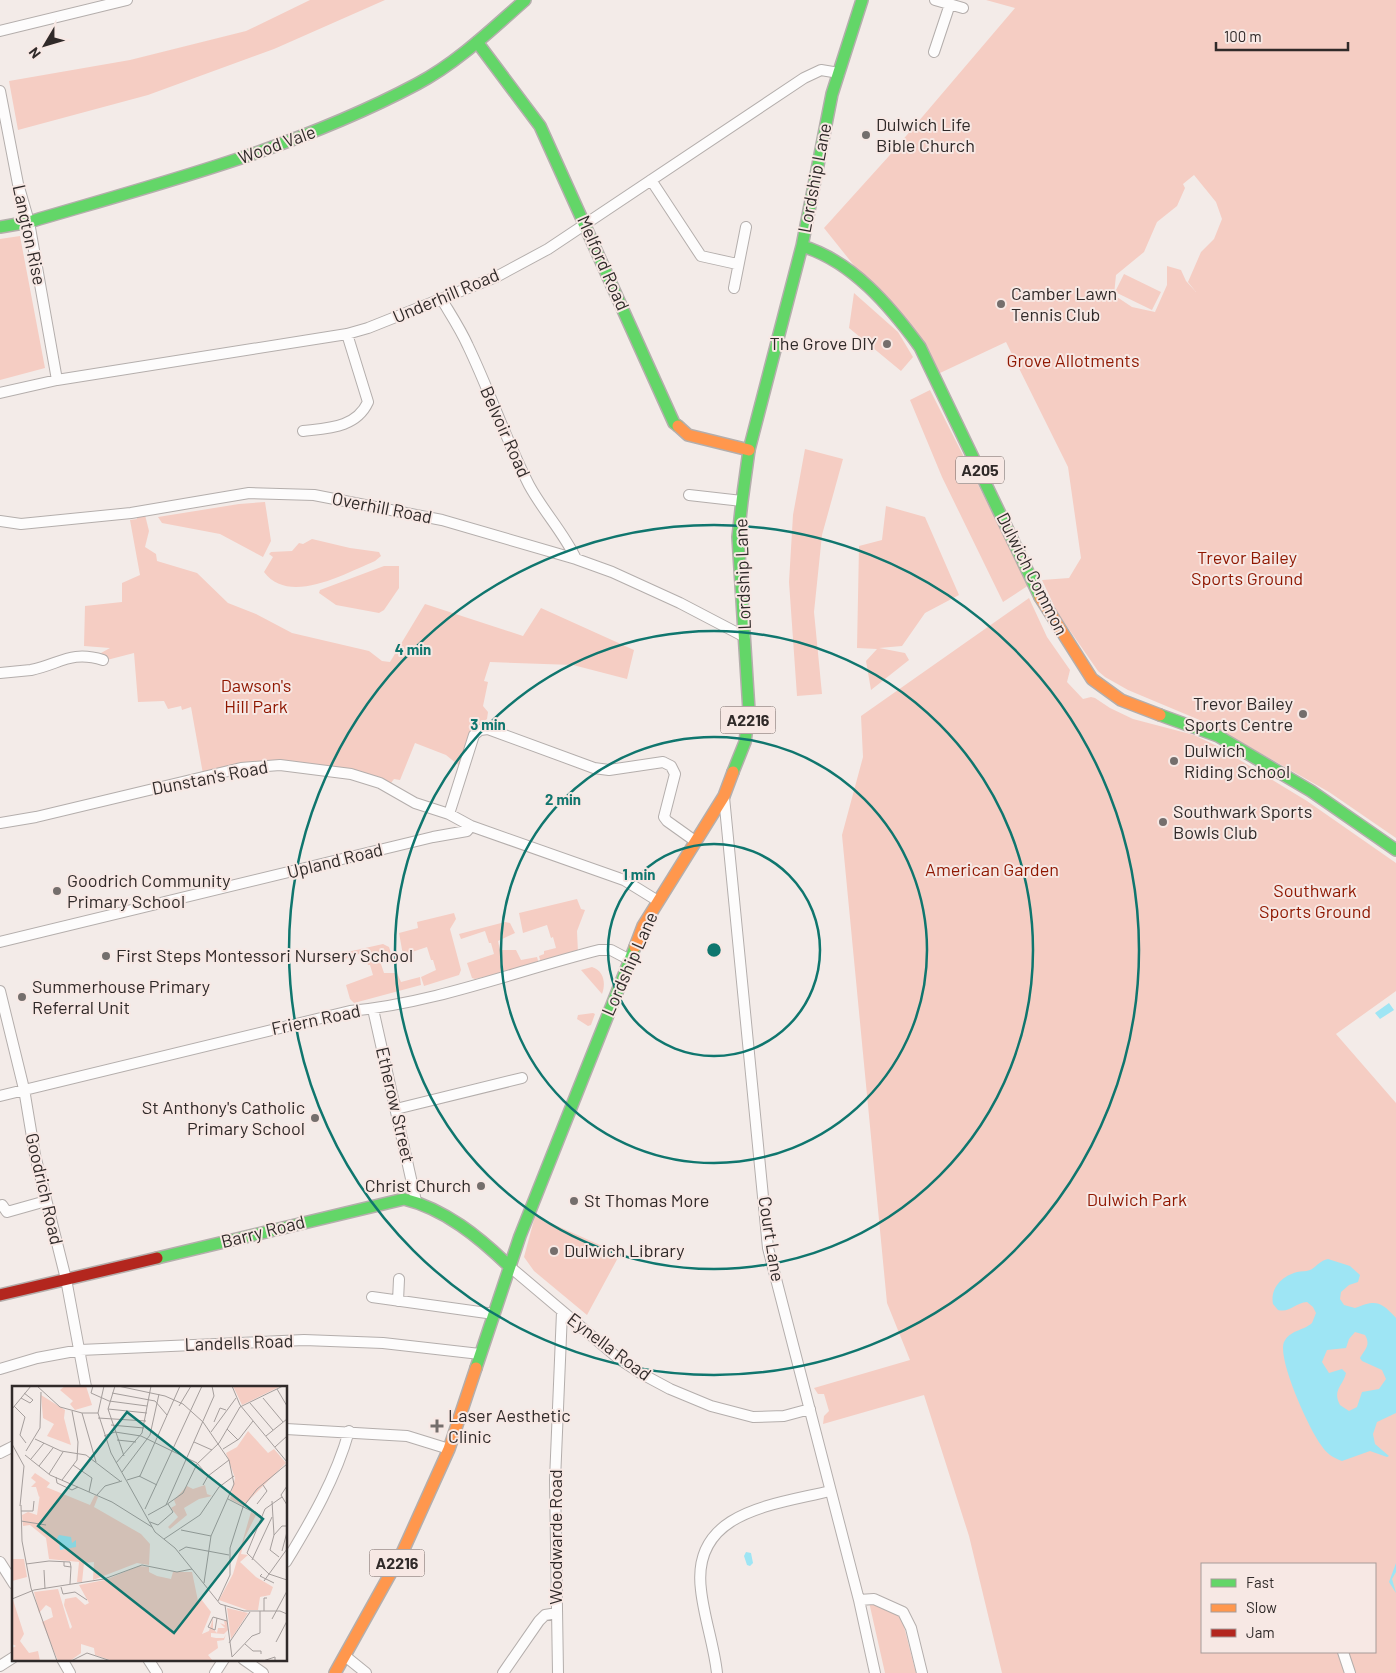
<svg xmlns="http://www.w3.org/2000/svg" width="1396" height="1673" font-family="Barlow,sans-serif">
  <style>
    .green { fill: #f5cdc3; fill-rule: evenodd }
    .water { fill: #9ee5f4; fill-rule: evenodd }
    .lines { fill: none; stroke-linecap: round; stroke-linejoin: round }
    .street-casing { stroke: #b4aeac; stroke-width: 12 }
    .fast-casing { stroke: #b4aeac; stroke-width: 14 }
    .slow-casing { stroke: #b4aeac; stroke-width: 14 }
    .jam-casing { stroke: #b4aeac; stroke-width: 14 }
    .street { stroke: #fdfcfc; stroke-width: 10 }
    .fast { stroke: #63d668; stroke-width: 11 }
    .slow { stroke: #ff974d; stroke-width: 11 }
    .jam { stroke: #b3261e; stroke-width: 11 }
    .ring { fill: none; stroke: #0f766e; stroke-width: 2.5 }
    .poi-dot { fill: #746e6c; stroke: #f7e8e4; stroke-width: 2 }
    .labels { text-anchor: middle; stroke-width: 4; stroke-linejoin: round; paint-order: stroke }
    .shield { fill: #f7e8e4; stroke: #6c6361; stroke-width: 1 }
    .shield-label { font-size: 16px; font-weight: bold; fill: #302a29 }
    .poi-label { font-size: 18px; fill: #302a29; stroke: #f7e8e4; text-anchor: start }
    .street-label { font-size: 18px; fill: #302a29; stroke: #f7e8e4 }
    .park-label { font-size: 18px; fill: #8f1700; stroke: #f7e8e4 }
    .inset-road { fill: none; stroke: #a59e9c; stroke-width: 1 }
    .view { fill: #0f766e; fill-opacity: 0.15; stroke: #0f766e; stroke-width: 2.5 }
    .inset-edge { fill: none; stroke: #302a29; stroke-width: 2.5 }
    .centre { fill: #0f766e; stroke: #f7e8e4; stroke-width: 2.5 }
    .ring-label { font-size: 15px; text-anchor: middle; font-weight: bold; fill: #0f766e; stroke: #f7e8e4; stroke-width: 4; stroke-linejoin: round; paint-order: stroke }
  </style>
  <rect width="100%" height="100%" fill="#f3ebe8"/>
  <path class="green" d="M 310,0 L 385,0 L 274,49 L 148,95 L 18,130 L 9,81 L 130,60 L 246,31 Z
    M 986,0 L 1396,0 L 1396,838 L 1329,792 L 1209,724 L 1128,690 L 1105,677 L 1098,671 L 1057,612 L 1042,580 L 1069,578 L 1081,558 L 1068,467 L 1006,342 L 940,373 L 824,228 L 889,156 L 1015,8 ZM 1194,175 L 1216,202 L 1222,219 L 1214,239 L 1201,252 L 1188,282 L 1196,292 L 1186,281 L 1181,270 L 1167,266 L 1167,285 L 1155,312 L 1132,307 L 1114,295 L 1116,275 L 1144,252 L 1157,222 L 1177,206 L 1185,188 L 1183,184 Z
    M 20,236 L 45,368 L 0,380 L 0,239 Z
    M 1124,274 L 1161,292 L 1152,310 L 1115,292 Z
    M 854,293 L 898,332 L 913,357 L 901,371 L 849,328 Z
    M 930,390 L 1029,585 L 1003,602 L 942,477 L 910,400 Z
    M 805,449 L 843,459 L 822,535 L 814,612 L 822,694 L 797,696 L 789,582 L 793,515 Z
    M 265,502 L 271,541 L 263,557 L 220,534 L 162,523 L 158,517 L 239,504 Z
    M 886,506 L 925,517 L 959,595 L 925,613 L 902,646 L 879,648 L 905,653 L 909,660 L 871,690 L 866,661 L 877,649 L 857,648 L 859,546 L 882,540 Z
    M 145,515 L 149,531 L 145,547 L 156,554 L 157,561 L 197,573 L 228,603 L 256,614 L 292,633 L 369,651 L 382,661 L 390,662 L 425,604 L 523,636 L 541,608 L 634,650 L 627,679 L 573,665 L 490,662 L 484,681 L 488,682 L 483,706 L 488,712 L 487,719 L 477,727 L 462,768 L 446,755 L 415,743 L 400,780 L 394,779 L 388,787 L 350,777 L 281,768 L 203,774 L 191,707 L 182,710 L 181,706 L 168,709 L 164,701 L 138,702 L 134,653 L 103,661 L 101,653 L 110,648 L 84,646 L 85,606 L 122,602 L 122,583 L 140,575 L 130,520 L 137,519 L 137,516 Z
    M 312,539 L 350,548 L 379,552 L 381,556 L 375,561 C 346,573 289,606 264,572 L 273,557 L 269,554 L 271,552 L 292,551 L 299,543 L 303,544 Z
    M 384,566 L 399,566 L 399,588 L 384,610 L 379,613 L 336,605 L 319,593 L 320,590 Z
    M 1029,598 L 1047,637 L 1070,670 L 1067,682 L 1083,699 L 1091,697 L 1095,698 L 1110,708 L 1133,719 L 1194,735 L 1217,746 L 1307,801 L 1396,863 L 1396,991 L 1336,1034 L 1396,1103 L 1396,1673 L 1002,1673 L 969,1536 L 924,1395 L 823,1424 L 824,1416 L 829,1411 L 824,1394 L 818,1394 L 814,1388 L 910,1360 L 887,1303 L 842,835 L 863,757 L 861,716 ZM 1202,1564 L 1375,1564 L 1375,1652 L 1202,1652 Z
    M 577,899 L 581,909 L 585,910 L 577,931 L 578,953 L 541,963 L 539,956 L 544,954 L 544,951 L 556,948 L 553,937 L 551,938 L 547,925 L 523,933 L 519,913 Z
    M 454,913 L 456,919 L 450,929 L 461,970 L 459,975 L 424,986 L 421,977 L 436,970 L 433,960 L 431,960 L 427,947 L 403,955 L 399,933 L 418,928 L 417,922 Z
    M 505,922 L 510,923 L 515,933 L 498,941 L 500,950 L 516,950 L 521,960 L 537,957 L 539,964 L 475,979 L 472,978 L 467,963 L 494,954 L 491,943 L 489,943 L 485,931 L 461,939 L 459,934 Z
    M 383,944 L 389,947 L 392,956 L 381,964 L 384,973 L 397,973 L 401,982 L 420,977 L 421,985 L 354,1003 L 350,999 L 346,985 L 373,975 L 370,965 L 368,965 L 364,952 L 340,961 L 340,956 L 343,953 Z
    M 592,967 C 604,971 606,983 602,994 L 581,970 Z
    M 593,1013 L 595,1014 L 591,1025 L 588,1026 L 577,1019 L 578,1015 Z
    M 535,1216 L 620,1254 L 587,1315 L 534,1271 L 524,1257 Z
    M 869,1602 L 895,1610 L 902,1619 L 916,1673 L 885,1673 Z"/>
  <path class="water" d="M 1389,1003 L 1394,1010 L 1380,1019 L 1375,1013 Z
    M 1328,1259 L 1350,1266 L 1360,1275 L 1358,1282 L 1349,1285 L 1341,1292 L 1340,1299 L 1344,1305 L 1355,1308 C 1375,1300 1380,1300 1396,1318 L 1396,1413 L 1377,1422 L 1373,1434 L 1375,1444 L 1389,1456 L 1387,1457 L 1370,1451 L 1342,1461 C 1333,1458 1326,1453 1321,1445 C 1309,1429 1277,1359 1284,1342 C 1290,1330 1303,1331 1312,1323 L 1316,1313 L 1313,1307 L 1307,1302 C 1295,1303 1290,1313 1278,1310 L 1273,1304 C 1270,1288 1282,1276 1297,1272 C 1302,1271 1307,1272 1312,1269 C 1318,1265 1320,1261 1328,1259 ZM 1355,1332 L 1365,1335 C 1371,1345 1365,1349 1360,1358 L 1362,1361 L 1382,1370 L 1386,1379 L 1379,1389 L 1362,1392 L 1357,1407 L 1349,1411 L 1340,1405 C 1332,1390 1343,1386 1346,1373 L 1342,1369 L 1329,1373 L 1322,1362 L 1327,1350 L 1346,1348 L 1349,1339 Z
    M 746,1552 L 751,1553 L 753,1563 L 750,1566 L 747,1565 L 744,1556 Z
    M 1396,1563 L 1396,1572 L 1392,1579 L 1396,1593 L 1389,1582 Z"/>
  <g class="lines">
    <g class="street-casing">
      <path id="street" d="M 935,0 L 963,8
        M 0,31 L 127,0
        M 934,52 L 950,4
        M 0,91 L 18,184 L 29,222 L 57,380
        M 651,180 L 701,256 L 737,264
        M 734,288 L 746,227
        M 442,300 C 451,315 461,330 468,346 C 490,392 506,440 529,485 C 543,511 564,533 576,559
        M 0,393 L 57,380 L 347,334 L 368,328 L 496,277 L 548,249 L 804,78 L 821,70 L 839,73
        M 303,431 C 328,428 356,428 368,402 L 347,334
        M 689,495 L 742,501
        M 0,521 L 21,524 L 131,513 L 249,493 L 314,495 L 442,520 L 576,559 L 612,572 L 680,603 L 745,637
        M 0,673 C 10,672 21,671 31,670 C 60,664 71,650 103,660
        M 724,797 L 768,1248 L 859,1600 L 875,1673
        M 449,814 L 474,735 L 480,730 L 488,729 L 594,768 L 609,770 L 663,762 L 671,766 L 675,774 L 664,817 L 667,821 L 695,841
        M 0,823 L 36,817 L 241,768 L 280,765 L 351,774 L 380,783 L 415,803 L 449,814 L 471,826
        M 0,942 L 433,837 L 467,831 L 471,826 L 624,880 L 658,901
        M 0,991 L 24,1089 L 35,1155 L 66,1279 L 86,1387
        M 373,1009 L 416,1201
        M 0,1096 L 350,1011 C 435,1003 516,971 599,950 L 611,950 L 630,960
        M 396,1109 L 522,1078
        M 2,1205 L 7,1212 L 46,1201
        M 509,1266 L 619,1359 L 642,1374 L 670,1389 L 711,1406 L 753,1417 L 784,1416 L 810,1409
        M 372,1297 L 494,1314
        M 398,1301 L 399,1279
        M 0,1369 L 37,1358 L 80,1350 L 304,1340 L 383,1343 L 480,1354
        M 286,1429 L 407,1436 L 449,1449
        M 0,1453 L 14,1446
        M 0,1562 L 14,1584
        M 286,1562 C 311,1521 336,1478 349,1431
        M 859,1600 L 874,1599 L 903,1612 L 911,1628 L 922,1673
        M 1343,1652 L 1350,1673
        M 345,1656 L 366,1673
        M 62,1659 L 70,1673
        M 148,1659 L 157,1673
        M 243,1659 L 263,1673
        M 0,1666 L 14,1657
        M 215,1673 L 224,1659
        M 503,1673 L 539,1621 L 545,1615 L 557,1613
        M 558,1673 L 555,1480 L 562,1312
        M 717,1673 C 714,1645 704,1618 701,1590 C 691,1511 774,1505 830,1491"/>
    </g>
    <g class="fast-casing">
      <path id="fast" d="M 862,0 L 832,94 L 802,246 C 852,261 890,306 920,347 L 1040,597
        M 477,42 L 540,126 L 674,423 L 678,426
        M 0,227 L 29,222 C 161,183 295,149 417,84 C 457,63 492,29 525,0
        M 1160,715 L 1218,736 L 1311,791 L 1396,850
        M 733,772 L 745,742 L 749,711 L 738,537 L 742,501 L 749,450 L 802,246
        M 157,1258 L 404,1199 C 445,1209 479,1237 509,1266
        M 476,1368 L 520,1236 L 635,947"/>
    </g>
    <g class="slow-casing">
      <path id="slow" d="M 678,426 L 688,435 L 749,450
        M 1040,597 L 1092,679 L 1121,700 L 1160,715
        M 635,947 L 643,926 L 724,796 L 733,772
        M 335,1673 L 403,1551 L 449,1449 L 476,1368"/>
    </g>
    <g class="jam-casing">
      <path id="jam" d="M 0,1295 L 157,1258"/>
    </g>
    <use href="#street" class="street"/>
    <use href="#fast" class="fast"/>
    <use href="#slow" class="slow"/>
    <use href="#jam" class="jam"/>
  </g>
  <g class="ring">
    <circle cx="714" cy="950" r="106"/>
    <circle cx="714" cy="950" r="213"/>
    <circle cx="714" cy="950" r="319"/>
    <circle cx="714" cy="950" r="425"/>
  </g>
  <g class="poi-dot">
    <circle cx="866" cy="135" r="5"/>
    <circle cx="1001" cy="304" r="5"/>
    <circle cx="887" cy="344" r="5"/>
    <circle cx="1303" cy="714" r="5"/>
    <circle cx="1174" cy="761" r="5"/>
    <circle cx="1163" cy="822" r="5"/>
    <circle cx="57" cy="891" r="5"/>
    <circle cx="106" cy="956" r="5"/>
    <circle cx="22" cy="997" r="5"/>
    <circle cx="315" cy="1118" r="5"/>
    <circle cx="481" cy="1186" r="5"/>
    <circle cx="574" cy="1201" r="5"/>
    <circle cx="554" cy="1251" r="5"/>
    <path d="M434.5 1418.5h5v5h5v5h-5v5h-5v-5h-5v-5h5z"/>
  </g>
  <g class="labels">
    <g class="shield">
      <rect x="956" y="456.5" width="48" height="27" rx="4"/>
      <rect x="720.5" y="706.5" width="55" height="27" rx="4"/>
      <rect x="369.5" y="1549.5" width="55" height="27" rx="4"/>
    </g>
    <g class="shield-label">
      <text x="980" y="476">A205</text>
      <text x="748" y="726">A2216</text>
      <text x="397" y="1569">A2216</text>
    </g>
    <g class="poi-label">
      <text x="876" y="131">Dulwich Life<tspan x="876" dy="21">Bible Church</tspan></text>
      <text x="1011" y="300">Camber Lawn<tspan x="1011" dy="21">Tennis Club</tspan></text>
      <text x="877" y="350" text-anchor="end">The Grove DIY</text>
      <text x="1293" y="710" text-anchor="end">Trevor Bailey<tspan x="1293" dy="21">Sports Centre</tspan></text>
      <text x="1184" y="757">Dulwich<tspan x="1184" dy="21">Riding School</tspan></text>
      <text x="1173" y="818">Southwark Sports<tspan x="1173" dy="21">Bowls Club</tspan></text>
      <text x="67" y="887">Goodrich Community<tspan x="67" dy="21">Primary School</tspan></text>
      <text x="116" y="962">First Steps Montessori Nursery School</text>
      <text x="32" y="993">Summerhouse Primary<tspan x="32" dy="21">Referral Unit</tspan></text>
      <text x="305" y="1114" text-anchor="end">St Anthony's Catholic<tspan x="305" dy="21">Primary School</tspan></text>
      <text x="471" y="1192" text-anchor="end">Christ Church</text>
      <text x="584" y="1207">St Thomas More</text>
      <text x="564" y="1257">Dulwich Library</text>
      <text x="448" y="1422">Laser Aesthetic<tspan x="448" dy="21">Clinic</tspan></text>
    </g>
    <g class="street-label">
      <text transform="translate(277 145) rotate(-20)" y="6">Wood Vale</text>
      <text transform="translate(815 178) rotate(-79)" y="6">Lordship Lane</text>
      <text transform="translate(29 235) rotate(78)" y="6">Langton Rise</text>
      <text transform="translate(603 263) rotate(66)" y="6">Melford Road</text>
      <text transform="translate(446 296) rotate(-23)" y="6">Underhill Road</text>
      <text transform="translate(505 432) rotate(66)" y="6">Belvoir Road</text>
      <text transform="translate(382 508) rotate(11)" y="6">Overhill Road</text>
      <text transform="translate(743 574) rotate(-92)" y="6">Lordship Lane</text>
      <text transform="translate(1032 574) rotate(63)" y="6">Dulwich Common</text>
      <text transform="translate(210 778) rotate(-11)" y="6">Dunstan's Road</text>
      <text transform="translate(335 861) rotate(-14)" y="6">Upland Road</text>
      <text transform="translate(630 964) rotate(-66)" y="6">Lordship Lane</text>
      <text transform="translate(316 1020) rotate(-12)" y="6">Friern Road</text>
      <text transform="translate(395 1105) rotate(77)" y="6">Etherow Street</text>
      <text transform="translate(44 1189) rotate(77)" y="6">Goodrich Road</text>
      <text transform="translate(263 1232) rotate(-14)" y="6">Barry Road</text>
      <text transform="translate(771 1239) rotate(81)" y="6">Court Lane</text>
      <text transform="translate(239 1343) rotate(-2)" y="6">Landells Road</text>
      <text transform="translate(609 1347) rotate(37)" y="6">Eynella Road</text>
      <text transform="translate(556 1537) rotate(-90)" y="6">Woodwarde Road</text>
    </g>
    <g class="park-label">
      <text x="1073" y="367">Grove Allotments</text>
      <text x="1247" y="564">Trevor Bailey<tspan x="1247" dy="21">Sports Ground</tspan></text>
      <text x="256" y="692">Dawson's<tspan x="256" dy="21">Hill Park</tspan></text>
      <text x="992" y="876">American Garden</text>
      <text x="1315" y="897">Southwark<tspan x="1315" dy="21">Sports Ground</tspan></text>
      <text x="1137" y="1206">Dulwich Park</text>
    </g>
  </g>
  <g transform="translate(12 1386)">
    <rect width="275" height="275" fill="#f3ebe8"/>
    <path d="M 53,0 L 74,0 L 80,19 L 63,24 L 58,18 L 61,15 L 48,4 ZM 221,0 L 269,0 L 230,19 ZM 29,9 L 53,24 L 52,32 L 59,59 L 35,50 L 42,38 L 31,32 ZM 236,45 L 256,67 L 262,63 L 274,77 L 231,120 L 218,113 L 223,92 L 214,67 L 225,61 ZM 23,87 L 38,97 L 27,111 L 24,101 L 19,101 L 24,96 L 19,92 ZM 193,99 L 195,108 L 200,110 L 187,113 L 172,122 L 175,129 L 158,143 L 156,141 L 166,131 L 159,122 L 164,119 L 162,114 L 175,100 L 181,103 ZM 34,101 L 78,119 L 83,109 L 86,111 L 82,121 L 129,148 L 138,158 L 137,179 L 125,177 L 81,194 L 82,176 L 72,177 L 70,196 L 65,196 L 67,176 L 37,173 L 34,152 L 18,139 L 11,140 L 10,129 L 16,126 L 25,129 L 28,108 ZM 239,126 L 244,129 L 233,151 L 229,168 L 236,169 L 228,176 L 244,191 L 261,201 L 258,209 L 248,211 L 246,224 L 235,224 L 207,214 L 221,188 ZM 0,173 L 12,173 L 15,191 L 0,195 ZM 127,180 L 137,181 L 137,186 L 145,190 L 159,193 L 161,186 L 180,186 L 186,215 L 189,213 L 199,226 L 190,248 L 197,245 L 201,232 L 201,243 L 205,247 L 206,242 L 213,242 L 208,237 L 213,239 L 212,235 L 215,235 L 216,244 L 212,248 L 199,247 L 199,251 L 204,252 L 212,252 L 214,248 L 212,254 L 205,255 L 206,262 L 196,269 L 201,275 L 101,275 L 83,269 L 82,262 L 69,258 L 69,267 L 58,275 L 46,275 L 30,236 L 41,231 L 39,222 L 34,219 L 27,227 L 22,206 L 46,203 L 58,243 L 60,241 L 52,219 L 53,213 L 64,211 L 73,219 L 77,217 L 67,199 L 93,194 ZM 1,214 L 12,248 L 8,255 L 17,267 L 26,265 L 28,275 L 0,275 L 0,262 L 4,260 L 0,258 ZM 215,222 L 236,227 L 219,253 Z" fill="#f5cdc3"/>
    <path d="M 47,149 L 59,151 L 60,157 L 64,154 L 64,161 L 48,164 L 47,154 L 44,154 Z" fill="#9ee5f4"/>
    <path class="inset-road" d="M 25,0 L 48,21 L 70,27 L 86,27M 81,0 L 79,7 L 97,15 L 135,20M 92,0 L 86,27 L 99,67 L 143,146 L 163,162 L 180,183M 103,0 L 96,23 L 112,70M 106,0 L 153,10 L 171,18 L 191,36 L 217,74 L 222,98 L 199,150 L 192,197M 220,0 L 228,19 L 275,76M 265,3 L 275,20M 100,7 L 143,15 L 155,29M 9,12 L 18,17 L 21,14 L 12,7M 251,12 L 271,36M 238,17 L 261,44M 2,20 L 13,31 L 8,49 L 14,57M 167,20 L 179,0M 0,23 L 19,0M 96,23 L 135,27M 70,27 L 84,76M 86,32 L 134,35M 202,36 L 208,22 L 214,24M 99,39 L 132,42M 215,43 L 226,54M 199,46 L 224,12M 92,50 L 103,46 L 129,50 L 185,77 L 196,90M 254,50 L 275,33M 23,53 L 49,65 L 74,69 L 108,95M 105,54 L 124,56M 182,56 L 200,64M 0,58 L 12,80 L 8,120M 263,61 L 275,50M 211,63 L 227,53 L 241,35M 14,65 L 28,42 L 29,6M 13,69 L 38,89 L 100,116 L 140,141M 19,73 L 32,57M 104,77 L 130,47 L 139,0M 61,79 L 80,92 L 77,106M 27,80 L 41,62M 110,86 L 138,49 L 147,8M 37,88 L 51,66M 127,90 L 145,99M 44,91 L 45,97 L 60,104 L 66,101M 50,94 L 65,74 L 66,56 L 60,25M 115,94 L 128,90 L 168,0M 191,99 L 196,90 L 217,74M 275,100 L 269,109 L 275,119M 85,109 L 93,100 L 110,95M 270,111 L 253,123 L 235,167 L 257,188 L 275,194M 216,113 L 249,130M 260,115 L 262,149 L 258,164 L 267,171M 245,118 L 255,105 L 251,99M 9,119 L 10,155 L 19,202 L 45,275M 154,119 L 171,107 L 185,78 L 207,57 L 228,21 L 271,0M 133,123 L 190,0M 9,125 L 21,125 L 22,115M 136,129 L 154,119 L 202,10 L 200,0M 9,135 L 34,139M 138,136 L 146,139 L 161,126 L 156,118M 169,144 L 199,150M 262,149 L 270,140 L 275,140M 152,153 L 188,129 L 207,101 L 222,90M 167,165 L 174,161 L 217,169M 270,165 L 275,146M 240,174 L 260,131M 14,178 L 37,175 L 58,176 L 59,181 L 52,180 L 52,176M 32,184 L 33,203M 250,188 L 248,190 L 262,197M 252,195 L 275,163M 58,198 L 59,181M 49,201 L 51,208 L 63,206 L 75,214M 0,213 L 22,204 L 92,193 L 130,179 L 165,186 L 180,183 L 208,218 L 232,225 L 268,225 L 275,228M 206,215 L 218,189 L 218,162 L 231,121 L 245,103 L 275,78M 213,219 L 220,271M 252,225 L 252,212 L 255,212M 205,232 L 203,244 L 196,241 L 201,231 L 215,235M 260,233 L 275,205M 264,256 L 275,235M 217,257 L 238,226M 233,258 L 241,265 L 249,265 L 249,268M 220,271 L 240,250 L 248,247 L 248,225M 59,275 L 75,267 L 99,275M 251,275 L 263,271 L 263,275"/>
    <path class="view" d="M 115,26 L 251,133 L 162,247 L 26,140 Z"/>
    <rect width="275" height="275" class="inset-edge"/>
  </g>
  <circle cx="714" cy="950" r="8" class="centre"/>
  <g class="ring-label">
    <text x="413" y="655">4 min</text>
    <text x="488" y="730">3 min</text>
    <text x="563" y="805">2 min</text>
    <text x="639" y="880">1 min</text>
  </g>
  <rect x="1201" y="1563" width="175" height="90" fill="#f7e8e4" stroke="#a79c99"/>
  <rect x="1211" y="1579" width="25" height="8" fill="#63d668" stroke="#a79c99"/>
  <text x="1246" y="1588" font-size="15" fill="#302a29">Fast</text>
  <rect x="1211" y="1604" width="25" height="8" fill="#ff974d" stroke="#a79c99"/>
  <text x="1246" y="1613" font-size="15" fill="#302a29">Slow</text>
  <rect x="1211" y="1629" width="25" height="8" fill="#b3261e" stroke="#a79c99"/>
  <text x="1246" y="1638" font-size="15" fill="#302a29">Jam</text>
  <g transform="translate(45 45) rotate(232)" stroke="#f7e8e4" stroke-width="4" paint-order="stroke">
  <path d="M0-4L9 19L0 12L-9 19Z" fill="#302a29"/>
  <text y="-8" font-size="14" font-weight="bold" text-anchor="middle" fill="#302a29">N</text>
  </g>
  <path d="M1216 42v8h132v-8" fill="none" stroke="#302a29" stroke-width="2.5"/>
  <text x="1224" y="42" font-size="15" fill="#302a29" stroke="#f7e8e4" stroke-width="4" paint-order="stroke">100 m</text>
</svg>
